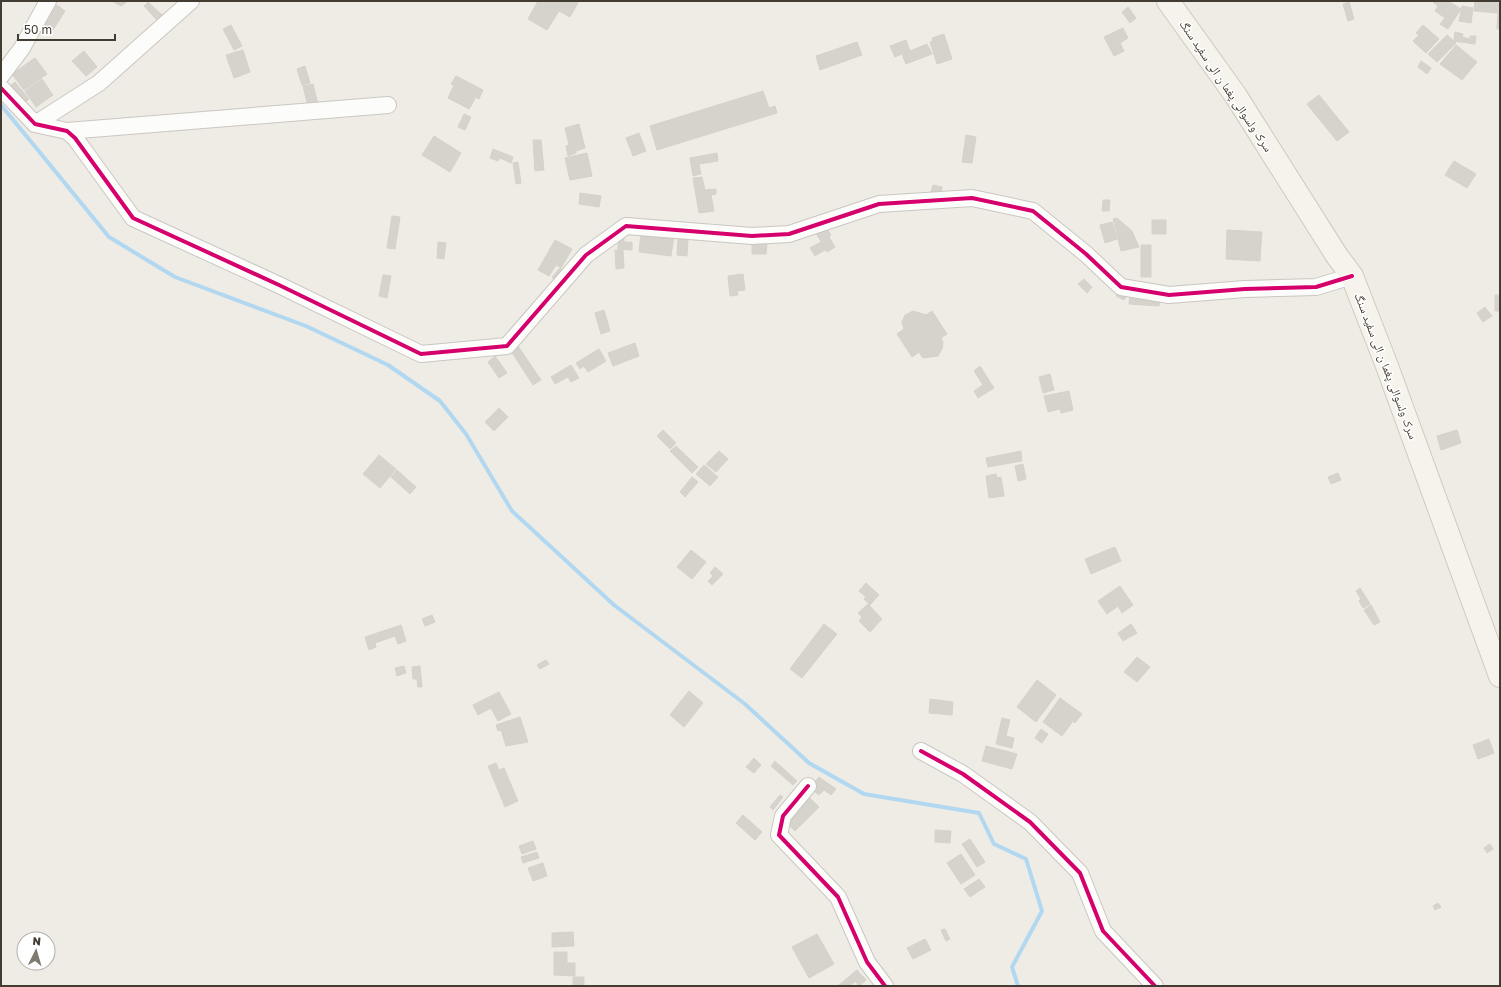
<svg xmlns="http://www.w3.org/2000/svg" width="1501" height="987" font-family="'Golos Text','Noto Naskh Arabic',sans-serif">
  <style>
    .lines { fill: none; stroke-linecap: round; stroke-linejoin: round }
    .stream { stroke: #b1d8f0; stroke-width: 4 }
    .building { fill: #d6d3cc; stroke: #d6d2cb }
    .street-casing { stroke: #cac7c1; stroke-width: 18 }
    .secondary-casing { stroke: #cfcabd; stroke-width: 24 }
    .street { stroke: #fcfcfb; stroke-width: 16 }
    .secondary { stroke: #f6f3ec; stroke-width: 22 }
    .cycleway-casing { stroke: #fff; stroke-width: 6 }
    .cycleway { stroke: #d6006c; stroke-width: 4 }
    .labels { text-anchor: middle; stroke-width: 3; stroke-linejoin: round; paint-order: stroke }
    .street-label { font-size: 12px; fill: #433c32; stroke: #fff }
  </style>
  <rect width="100%" height="100%" fill="#eeece5"/>
  <g class="lines">
    <path class="stream" d="M 1,105 L 109,237 L 175,277 L 306,326 L 388,365 L 440,401 L 466,434 L 512,511 L 614,605 L 745,704 L 809,763 L 864,794 L 979,813 L 994,844 L 1026,859 L 1042,911 L 1012,967 L 1018,986"/>
  </g>
  <path class="building" d="M 112,1 L 128,1 L 121,6 Z
    M 538,1 L 579,1 L 570,17 L 559,11 L 547,30 L 528,19 Z
    M 1434,1 L 1448,1 L 1461,9 L 1448,29 L 1440,24 L 1445,18 L 1435,11 L 1438,6 L 1433,2 Z
    M 1475,1 L 1500,3 L 1500,29 L 1497,29 L 1498,13 L 1474,11 Z
    M 148,2 L 162,15 L 157,20 L 144,6 Z
    M 1349,2 L 1354,19 L 1348,21 L 1343,4 Z
    M 57,5 L 65,11 L 51,33 L 42,27 Z
    M 1462,6 L 1473,8 L 1471,23 L 1459,21 Z
    M 1128,7 L 1136,18 L 1130,23 L 1122,12 Z
    M 231,25 L 242,46 L 234,50 L 223,29 Z
    M 1423,25 L 1439,39 L 1426,53 L 1413,41 L 1419,35 L 1416,33 Z
    M 1123,28 L 1128,38 L 1120,43 L 1124,51 L 1114,56 L 1104,37 Z
    M 1455,32 L 1463,34 L 1462,37 L 1470,39 L 1470,36 L 1476,36 L 1475,44 L 1454,41 Z
    M 944,34 L 952,59 L 937,64 L 930,42 L 933,41 L 932,38 Z
    M 1447,35 L 1456,43 L 1437,62 L 1428,54 Z
    M 906,40 L 910,51 L 927,44 L 932,54 L 906,64 L 902,54 L 895,57 L 890,46 Z
    M 857,42 L 862,55 L 820,70 L 816,56 Z
    M 1456,45 L 1477,62 L 1462,80 L 1440,64 Z
    M 243,50 L 250,72 L 234,78 L 226,55 Z
    M 84,51 L 97,67 L 86,76 L 72,61 Z
    M 35,58 L 47,74 L 24,90 L 12,74 Z
    M 1421,61 L 1431,68 L 1427,74 L 1418,67 Z
    M 305,66 L 310,83 L 302,85 L 297,69 Z
    M 456,76 L 483,90 L 479,99 L 476,97 L 469,109 L 448,98 L 454,85 L 451,84 Z
    M 42,79 L 53,95 L 36,107 L 25,91 Z
    M 15,82 L 29,99 L 20,106 L 6,89 Z
    M 313,84 L 318,104 L 308,107 L 303,86 Z
    M 763,91 L 769,108 L 775,106 L 777,113 L 657,150 L 650,126 Z
    M 1319,95 L 1349,132 L 1337,141 L 1307,104 Z
    M 464,114 L 471,117 L 465,130 L 458,127 Z
    M 579,124 L 585,148 L 576,151 L 576,153 L 568,156 L 566,146 L 569,145 L 565,128 Z
    M 639,133 L 646,151 L 633,156 L 626,138 Z
    M 966,135 L 976,137 L 972,163 L 962,162 Z
    M 434,136 L 461,153 L 450,172 L 422,155 Z
    M 533,140 L 541,140 L 544,170 L 535,171 Z
    M 493,149 L 513,157 L 511,163 L 500,158 L 498,161 L 490,158 Z
    M 587,153 L 592,176 L 570,180 L 565,158 Z
    M 717,153 L 718,161 L 699,164 L 701,174 L 693,176 L 690,158 Z
    M 1454,161 L 1476,174 L 1467,188 L 1445,175 Z
    M 518,162 L 521,183 L 516,184 L 513,163 Z
    M 702,177 L 705,190 L 716,189 L 716,194 L 711,195 L 714,211 L 699,213 L 693,178 Z
    M 933,185 L 942,187 L 940,197 L 930,195 Z
    M 580,193 L 601,196 L 599,207 L 579,204 Z
    M 1103,200 L 1110,200 L 1109,211 L 1102,211 Z
    M 392,216 L 400,217 L 395,249 L 387,248 Z
    M 1117,218 L 1132,231 L 1139,247 L 1121,251 L 1113,219 Z
    M 1152,220 L 1166,220 L 1166,234 L 1152,234 Z
    M 1112,222 L 1117,239 L 1105,243 L 1100,225 Z
    M 826,227 L 831,235 L 829,237 L 835,247 L 827,252 L 816,233 Z
    M 1227,230 L 1262,232 L 1260,261 L 1226,259 Z
    M 641,232 L 674,236 L 671,256 L 639,252 Z
    M 618,238 L 624,238 L 624,242 L 632,242 L 632,250 L 618,249 Z
    M 678,239 L 688,240 L 687,256 L 677,255 Z
    M 555,240 L 572,249 L 561,268 L 556,265 L 549,276 L 538,270 Z
    M 438,242 L 446,243 L 444,259 L 437,258 Z
    M 821,242 L 825,250 L 815,256 L 810,248 Z
    M 752,243 L 767,244 L 766,254 L 752,254 Z
    M 1141,245 L 1151,245 L 1151,277 L 1141,277 Z
    M 615,250 L 623,250 L 624,268 L 616,269 Z
    M 560,268 L 565,272 L 557,281 L 552,277 Z
    M 743,274 L 745,290 L 737,291 L 738,295 L 730,296 L 728,276 Z
    M 383,275 L 391,276 L 387,298 L 379,296 Z
    M 1084,279 L 1092,287 L 1087,293 L 1078,284 Z
    M 1120,289 L 1128,293 L 1124,300 L 1116,296 Z
    M 1495,295 L 1500,295 L 1500,311 L 1495,311 Z
    M 1130,296 L 1160,297 L 1159,306 L 1129,304 Z
    M 1485,307 L 1492,316 L 1483,322 L 1477,313 Z
    M 604,310 L 610,331 L 601,334 L 595,313 Z
    M 913,311 L 926,315 L 932,311 L 947,334 L 941,338 L 943,342 L 942,349 L 938,356 L 923,358 L 919,352 L 912,357 L 897,334 L 904,329 L 902,322 L 905,315 Z
    M 635,343 L 639,356 L 613,366 L 608,353 Z
    M 518,346 L 541,380 L 533,385 L 511,351 Z
    M 599,349 L 606,361 L 588,372 L 584,366 L 580,369 L 576,363 Z
    M 495,356 L 507,373 L 499,378 L 488,362 Z
    M 571,365 L 579,378 L 571,382 L 568,377 L 555,384 L 551,377 Z
    M 980,366 L 994,388 L 978,398 L 974,391 L 983,385 L 974,371 Z
    M 1050,374 L 1054,390 L 1043,393 L 1039,377 Z
    M 1069,391 L 1073,410 L 1061,413 L 1060,409 L 1048,412 L 1044,396 Z
    M 499,408 L 508,417 L 494,431 L 485,422 Z
    M 663,430 L 676,443 L 670,449 L 657,436 Z
    M 1457,430 L 1461,443 L 1441,450 L 1437,436 Z
    M 676,446 L 698,467 L 692,473 L 670,451 Z
    M 719,451 L 728,459 L 716,472 L 706,464 Z
    M 1021,451 L 1022,461 L 988,467 L 986,458 Z
    M 379,455 L 396,469 L 380,488 L 363,474 Z
    M 1023,464 L 1026,479 L 1018,481 L 1015,466 Z
    M 704,465 L 718,477 L 710,486 L 696,474 Z
    M 397,470 L 416,487 L 410,494 L 391,477 Z
    M 1338,473 L 1341,480 L 1331,484 L 1328,477 Z
    M 996,474 L 997,478 L 1001,477 L 1004,496 L 989,498 L 986,476 Z
    M 692,477 L 698,482 L 685,497 L 680,492 Z
    M 1115,547 L 1121,561 L 1091,574 L 1085,559 Z
    M 691,550 L 706,562 L 692,579 L 677,567 Z
    M 715,567 L 723,574 L 712,585 L 708,581 L 713,576 L 710,573 Z
    M 866,583 L 879,595 L 870,605 L 864,599 L 866,597 L 859,591 Z
    M 1120,586 L 1133,605 L 1122,613 L 1118,606 L 1107,614 L 1098,601 Z
    M 1360,588 L 1370,604 L 1363,608 L 1359,601 L 1361,599 L 1356,591 Z
    M 868,604 L 882,619 L 870,632 L 859,621 L 862,617 L 858,613 Z
    M 1371,605 L 1380,622 L 1374,625 L 1364,610 Z
    M 432,615 L 435,622 L 425,626 L 422,619 Z
    M 824,624 L 837,634 L 802,678 L 790,669 Z
    M 1131,624 L 1137,633 L 1123,641 L 1118,633 Z
    M 401,625 L 406,641 L 398,644 L 395,636 L 375,643 L 376,647 L 369,650 L 365,637 Z
    M 1137,657 L 1150,667 L 1137,682 L 1124,672 Z
    M 546,660 L 549,664 L 540,669 L 537,665 Z
    M 404,666 L 406,673 L 397,676 L 395,668 Z
    M 420,666 L 422,687 L 418,687 L 417,679 L 413,679 L 412,667 Z
    M 1037,680 L 1056,695 L 1036,722 L 1017,707 Z
    M 689,691 L 703,703 L 684,727 L 670,715 Z
    M 499,692 L 511,714 L 498,721 L 491,708 L 478,715 L 473,705 Z
    M 1060,698 L 1082,714 L 1075,723 L 1073,721 L 1062,736 L 1043,722 Z
    M 930,699 L 953,702 L 952,715 L 929,713 Z
    M 520,717 L 528,742 L 506,746 L 501,730 L 498,731 L 496,725 Z
    M 1002,718 L 1010,720 L 1006,736 L 1014,738 L 1012,748 L 996,744 Z
    M 1041,729 L 1048,734 L 1042,743 L 1035,738 Z
    M 1489,739 L 1494,753 L 1478,759 L 1473,745 Z
    M 986,746 L 1017,754 L 1012,769 L 982,761 Z
    M 754,758 L 761,765 L 754,773 L 746,767 Z
    M 775,761 L 797,781 L 793,785 L 771,766 Z
    M 496,763 L 499,770 L 504,768 L 518,801 L 505,807 L 488,766 Z
    M 819,777 L 836,789 L 831,795 L 824,790 L 819,795 L 810,788 Z
    M 780,795 L 783,797 L 773,810 L 770,807 Z
    M 807,795 L 819,807 L 795,831 L 783,819 Z
    M 743,815 L 762,832 L 755,840 L 736,823 Z
    M 935,830 L 951,831 L 950,843 L 935,842 Z
    M 970,839 L 985,862 L 977,867 L 962,844 Z
    M 533,841 L 536,849 L 522,854 L 519,846 Z
    M 1490,844 L 1493,849 L 1487,853 L 1484,848 Z
    M 537,852 L 539,858 L 523,863 L 521,857 Z
    M 961,854 L 975,875 L 961,884 L 947,863 Z
    M 543,863 L 547,876 L 533,881 L 528,868 Z
    M 979,879 L 985,887 L 970,897 L 964,889 Z
    M 1438,903 L 1441,907 L 1435,910 L 1433,906 Z
    M 945,929 L 950,939 L 946,941 L 941,930 Z
    M 573,932 L 574,946 L 552,947 L 552,933 Z
    M 817,934 L 834,964 L 809,978 L 792,947 Z
    M 925,939 L 931,950 L 913,959 L 907,948 Z
    M 554,952 L 567,952 L 567,963 L 575,963 L 575,976 L 554,975 Z
    M 857,970 L 862,976 L 850,986 L 838,986 Z
    M 863,976 L 866,980 L 859,986 L 856,982 Z
    M 573,977 L 584,977 L 584,986 L 573,986 Z"/>
  <g class="lines">
    <g class="street-casing">
      <path id="street" d="M 1,76 L 22,48 L 48,1
        M 1,88 L 35,124 L 67,131 L 75,138 L 133,218 L 279,285 L 421,354 L 507,346 L 586,255 L 626,226 L 752,236 L 789,234 L 879,204 L 972,198 L 1033,211 L 1086,254 L 1121,287 L 1169,295 L 1245,289 L 1316,287 L 1352,276
        M 35,124 L 99,83 L 191,1
        M 67,131 L 388,105
        M 921,751 L 963,774 L 1030,822 L 1080,873 L 1103,931 L 1155,986
        M 808,786 L 783,816 L 779,835 L 838,897 L 867,962 L 885,986"/>
    </g>
    <g class="secondary-casing">
      <path id="secondary" d="M 1168,1 L 1236,96 L 1337,256 L 1352,276 L 1387,366 L 1500,676"/>
    </g>
    <use href="#street" class="street"/>
    <use href="#secondary" class="secondary"/>
    <g class="cycleway-casing">
      <path id="cycleway" d="M 1,88 L 35,124 L 67,131 L 75,138 L 133,218 L 279,285 L 421,354 L 507,346 L 586,255 L 626,226 L 752,236 L 789,234 L 879,204 L 972,198 L 1033,211 L 1086,254 L 1121,287 L 1169,295 L 1245,289 L 1316,287 L 1352,276
        M 921,751 L 963,774 L 1030,822 L 1080,873 L 1103,931 L 1155,986
        M 808,786 L 783,816 L 779,835 L 838,897 L 867,962 L 885,986"/>
    </g>
    <use href="#cycleway" class="cycleway"/>
  </g>
  <g class="labels">
    <g class="street-label">
      <text transform="translate(1226 86) rotate(56)" y="4">سرک ولسوالی پغما ن الی سفید سنگ</text>
      <text transform="translate(1386 366) rotate(69)" y="4">سرک ولسوالی پغما ن الی سفید سنگ</text>
    </g>
  </g>
  <rect width="1501" height="987" fill="none" stroke="#433c32" stroke-width="4"/>
  <g transform="translate(36 951) rotate(5)"><circle r="19" fill="#ffffff" stroke="#b4b1ad"/>
  <path d="M0-3L7 15L0 10L-7 15Z" fill="#7f7a71"/>
  <text y="-6" font-size="11" font-weight="bold" text-anchor="middle" fill="#433c32">N</text>
  </g>
  <path d="M18 34v6h97v-6" fill="none" stroke="#433c32" stroke-width="2"/>
  <text x="24" y="34" font-size="12" fill="#433c32" stroke="#ffffff" stroke-width="3" paint-order="stroke">50 m</text>
</svg>
